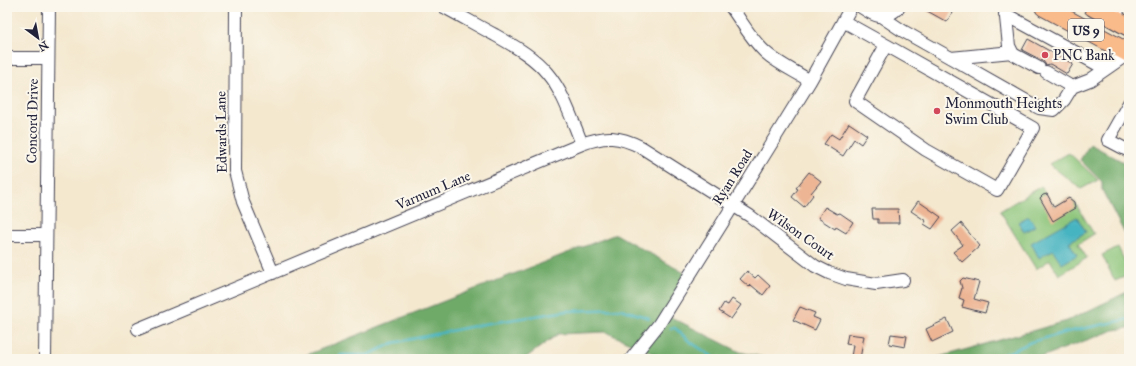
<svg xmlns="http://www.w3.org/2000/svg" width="1136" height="366" font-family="'IM FELL Great Primer',serif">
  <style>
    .green { fill: #8bc479; stroke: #56735a }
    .forest { fill: #70aa69; stroke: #496652 }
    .water { fill: #46b4c1; stroke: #346b7e }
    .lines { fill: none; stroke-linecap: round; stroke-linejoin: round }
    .stream { stroke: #46b4c1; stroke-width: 2.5 }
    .building { fill: #edb594 }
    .minor-casing { stroke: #424051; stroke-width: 14 }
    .highway-casing { stroke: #424051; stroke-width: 20 }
    .minor { stroke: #fff; stroke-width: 12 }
    .highway { stroke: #fabb8b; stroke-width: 18 }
    .poi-dot { fill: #d1495b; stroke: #fbf7ec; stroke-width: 1.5 }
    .labels { text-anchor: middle; stroke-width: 4; stroke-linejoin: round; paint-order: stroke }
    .shield { fill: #fbf7ec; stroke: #636270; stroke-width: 1 }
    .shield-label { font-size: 13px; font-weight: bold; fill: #22223b }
    .poi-label { font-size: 14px; fill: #22223b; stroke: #fbf7ec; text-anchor: start }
    .street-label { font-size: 14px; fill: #22223b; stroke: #fbf7ec }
  </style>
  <rect width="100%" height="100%" fill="#fbf7ec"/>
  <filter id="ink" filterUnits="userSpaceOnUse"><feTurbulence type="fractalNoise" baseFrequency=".025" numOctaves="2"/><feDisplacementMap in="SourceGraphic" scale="8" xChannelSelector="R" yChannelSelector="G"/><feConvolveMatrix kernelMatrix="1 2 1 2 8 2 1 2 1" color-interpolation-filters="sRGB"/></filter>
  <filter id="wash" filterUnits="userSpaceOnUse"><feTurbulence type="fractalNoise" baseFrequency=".012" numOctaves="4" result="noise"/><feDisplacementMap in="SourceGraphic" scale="16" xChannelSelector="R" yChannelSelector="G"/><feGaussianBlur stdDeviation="0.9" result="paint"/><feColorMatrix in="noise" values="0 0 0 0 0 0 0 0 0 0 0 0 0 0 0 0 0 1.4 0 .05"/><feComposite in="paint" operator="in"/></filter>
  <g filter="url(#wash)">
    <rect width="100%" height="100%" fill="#f4e8cf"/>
    <path class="green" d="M 1069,153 L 1098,180 L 1081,189 L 1049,164 Z
      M 1041,186 L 1054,207 L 1069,198 L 1074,201 L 1094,234 L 1078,244 L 1087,258 L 1059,275 L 1050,260 L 1036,269 L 1000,211 Z
      M 1118,247 L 1129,270 L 1129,275 L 1115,281 L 1102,255 Z"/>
    <path class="forest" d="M 1090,144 L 1129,165 L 1129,242 L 1102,190 L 1102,182 L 1080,160 Z
      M 616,234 L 688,275 L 665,314 L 740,352 L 770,359 L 665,359 L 606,332 L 558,334 L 524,359 L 296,359 Z
      M 1129,291 L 1129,328 L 1114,330 L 1036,359 L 932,359 L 1067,321 Z"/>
    <path class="water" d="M 1029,216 L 1035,226 L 1024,232 L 1018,222 Z
      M 1077,217 L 1086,232 L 1069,242 L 1077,255 L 1062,264 L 1053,250 L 1039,258 L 1031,243 Z"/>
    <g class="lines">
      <path class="stream" d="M 671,328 L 675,328 L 689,341 L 716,359
        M 338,359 L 341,355 L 368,355 L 393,343 L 484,324 L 567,311 L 621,309 L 649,318
        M 995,359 L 1031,342 L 1067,332 L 1129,319"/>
    </g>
    <g id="blocks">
      <path class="building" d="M 920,7 L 955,7 L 947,22 Z
        M 1028,39 L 1073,64 L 1067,74 L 1050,64 L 1046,65 L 1043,61 L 1022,50 Z
        M 849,123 L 867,135 L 861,144 L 854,139 L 843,156 L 824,144 L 831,134 L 839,139 Z
        M 809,172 L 821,181 L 811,193 L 813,195 L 804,207 L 792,197 L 798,189 L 796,188 Z
        M 1047,194 L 1054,207 L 1069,198 L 1074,202 L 1075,208 L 1053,221 L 1040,198 L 1043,195 Z
        M 918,201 L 941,217 L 932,229 L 924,224 L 926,221 L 911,211 Z
        M 825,207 L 837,214 L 840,213 L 853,222 L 846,233 L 836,227 L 835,229 L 818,218 Z
        M 872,209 L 898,209 L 899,223 L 878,223 L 878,219 L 873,219 Z
        M 961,223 L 980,246 L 962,262 L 953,252 L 963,245 L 952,231 Z
        M 747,271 L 755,278 L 758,275 L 770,286 L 763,295 L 751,285 L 749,287 L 740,279 Z
        M 963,278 L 979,282 L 974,299 L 988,303 L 985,313 L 962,307 L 964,300 L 959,298 L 962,288 L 960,281 Z
        M 732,299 L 741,305 L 731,319 L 719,311 L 724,303 L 728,305 Z
        M 800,307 L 815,313 L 813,317 L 820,320 L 815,330 L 793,320 Z
        M 947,319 L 953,332 L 932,342 L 926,329 Z
        M 848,334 L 864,336 L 860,359 L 851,357 L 853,345 L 846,344 Z
        M 891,334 L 907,336 L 905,347 L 889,344 Z"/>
    </g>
  </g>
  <g filter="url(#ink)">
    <use href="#blocks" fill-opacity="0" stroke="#424051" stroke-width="1"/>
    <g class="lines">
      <g class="minor-casing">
        <path id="minor" d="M 236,7 L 235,171 L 243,202 L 273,273
          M 444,7 C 461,16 478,26 495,35 C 514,46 533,56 547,73 C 564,93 572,120 582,144
          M 731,7 C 742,22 751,39 765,52 C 778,64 795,71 810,81
          M 861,7 C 876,17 884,22 899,7
          M 1005,8 L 1009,46 L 1013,54 L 1039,68
          M 1005,14 L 1106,69
          M 882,17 L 903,31 L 951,58 L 1012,52
          M 1117,20 L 1118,7
          M 843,21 L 886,45 L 855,101 L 926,150 L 997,190 L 1033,128 L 886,45
          M 7,58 L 48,58
          M 951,58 L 1039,108 L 1054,110 L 1064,100 L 1072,87
          M 1046,72 L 1072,87 L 1090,80 L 1129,53
          M 1129,103 L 1108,140 L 1129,151
          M 7,235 L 45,235
          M 138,329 L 582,144 C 605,135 619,136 641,147 L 750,216 L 815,266 L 829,273 L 846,279 L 876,284 L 903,280
          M 45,359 L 49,7
          M 631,359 L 659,324 L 721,225 L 810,81 L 851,7"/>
      </g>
      <g class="highway-casing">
        <path id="highway" d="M 1044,7 L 1129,53
          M 1093,7 L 1129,27"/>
      </g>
      <use href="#minor" class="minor"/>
      <use href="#highway" class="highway"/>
    </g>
  </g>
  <g class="poi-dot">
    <circle cx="1045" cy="55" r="4"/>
    <circle cx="937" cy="111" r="4"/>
  </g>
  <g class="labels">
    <rect class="shield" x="1068" y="19" width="36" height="22" rx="3"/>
    <g class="shield-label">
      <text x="1086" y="35">US 9</text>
    </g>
    <g class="poi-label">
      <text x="1053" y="60">PNC Bank</text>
      <text x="945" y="108">Monmouth Heights<tspan x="945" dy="16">Swim Club</tspan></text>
    </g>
    <g class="street-label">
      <text transform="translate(32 121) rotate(-89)" y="5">Concord Drive</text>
      <text transform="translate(221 132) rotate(-91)" y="5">Edwards Lane</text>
      <text transform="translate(732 177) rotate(-58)" y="5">Ryan Road</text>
      <text transform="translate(433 190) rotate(-23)" y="5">Varnum Lane</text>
      <text transform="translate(801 234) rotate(35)" y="5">Wilson Court</text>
    </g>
  </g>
  <rect width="1136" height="366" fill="none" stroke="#fbf7ec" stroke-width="24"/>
  <g transform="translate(38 38) rotate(148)" stroke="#fbf7ec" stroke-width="3" paint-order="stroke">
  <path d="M0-3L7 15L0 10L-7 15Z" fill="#22223b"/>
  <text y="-6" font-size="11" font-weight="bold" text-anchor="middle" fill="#22223b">N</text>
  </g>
</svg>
